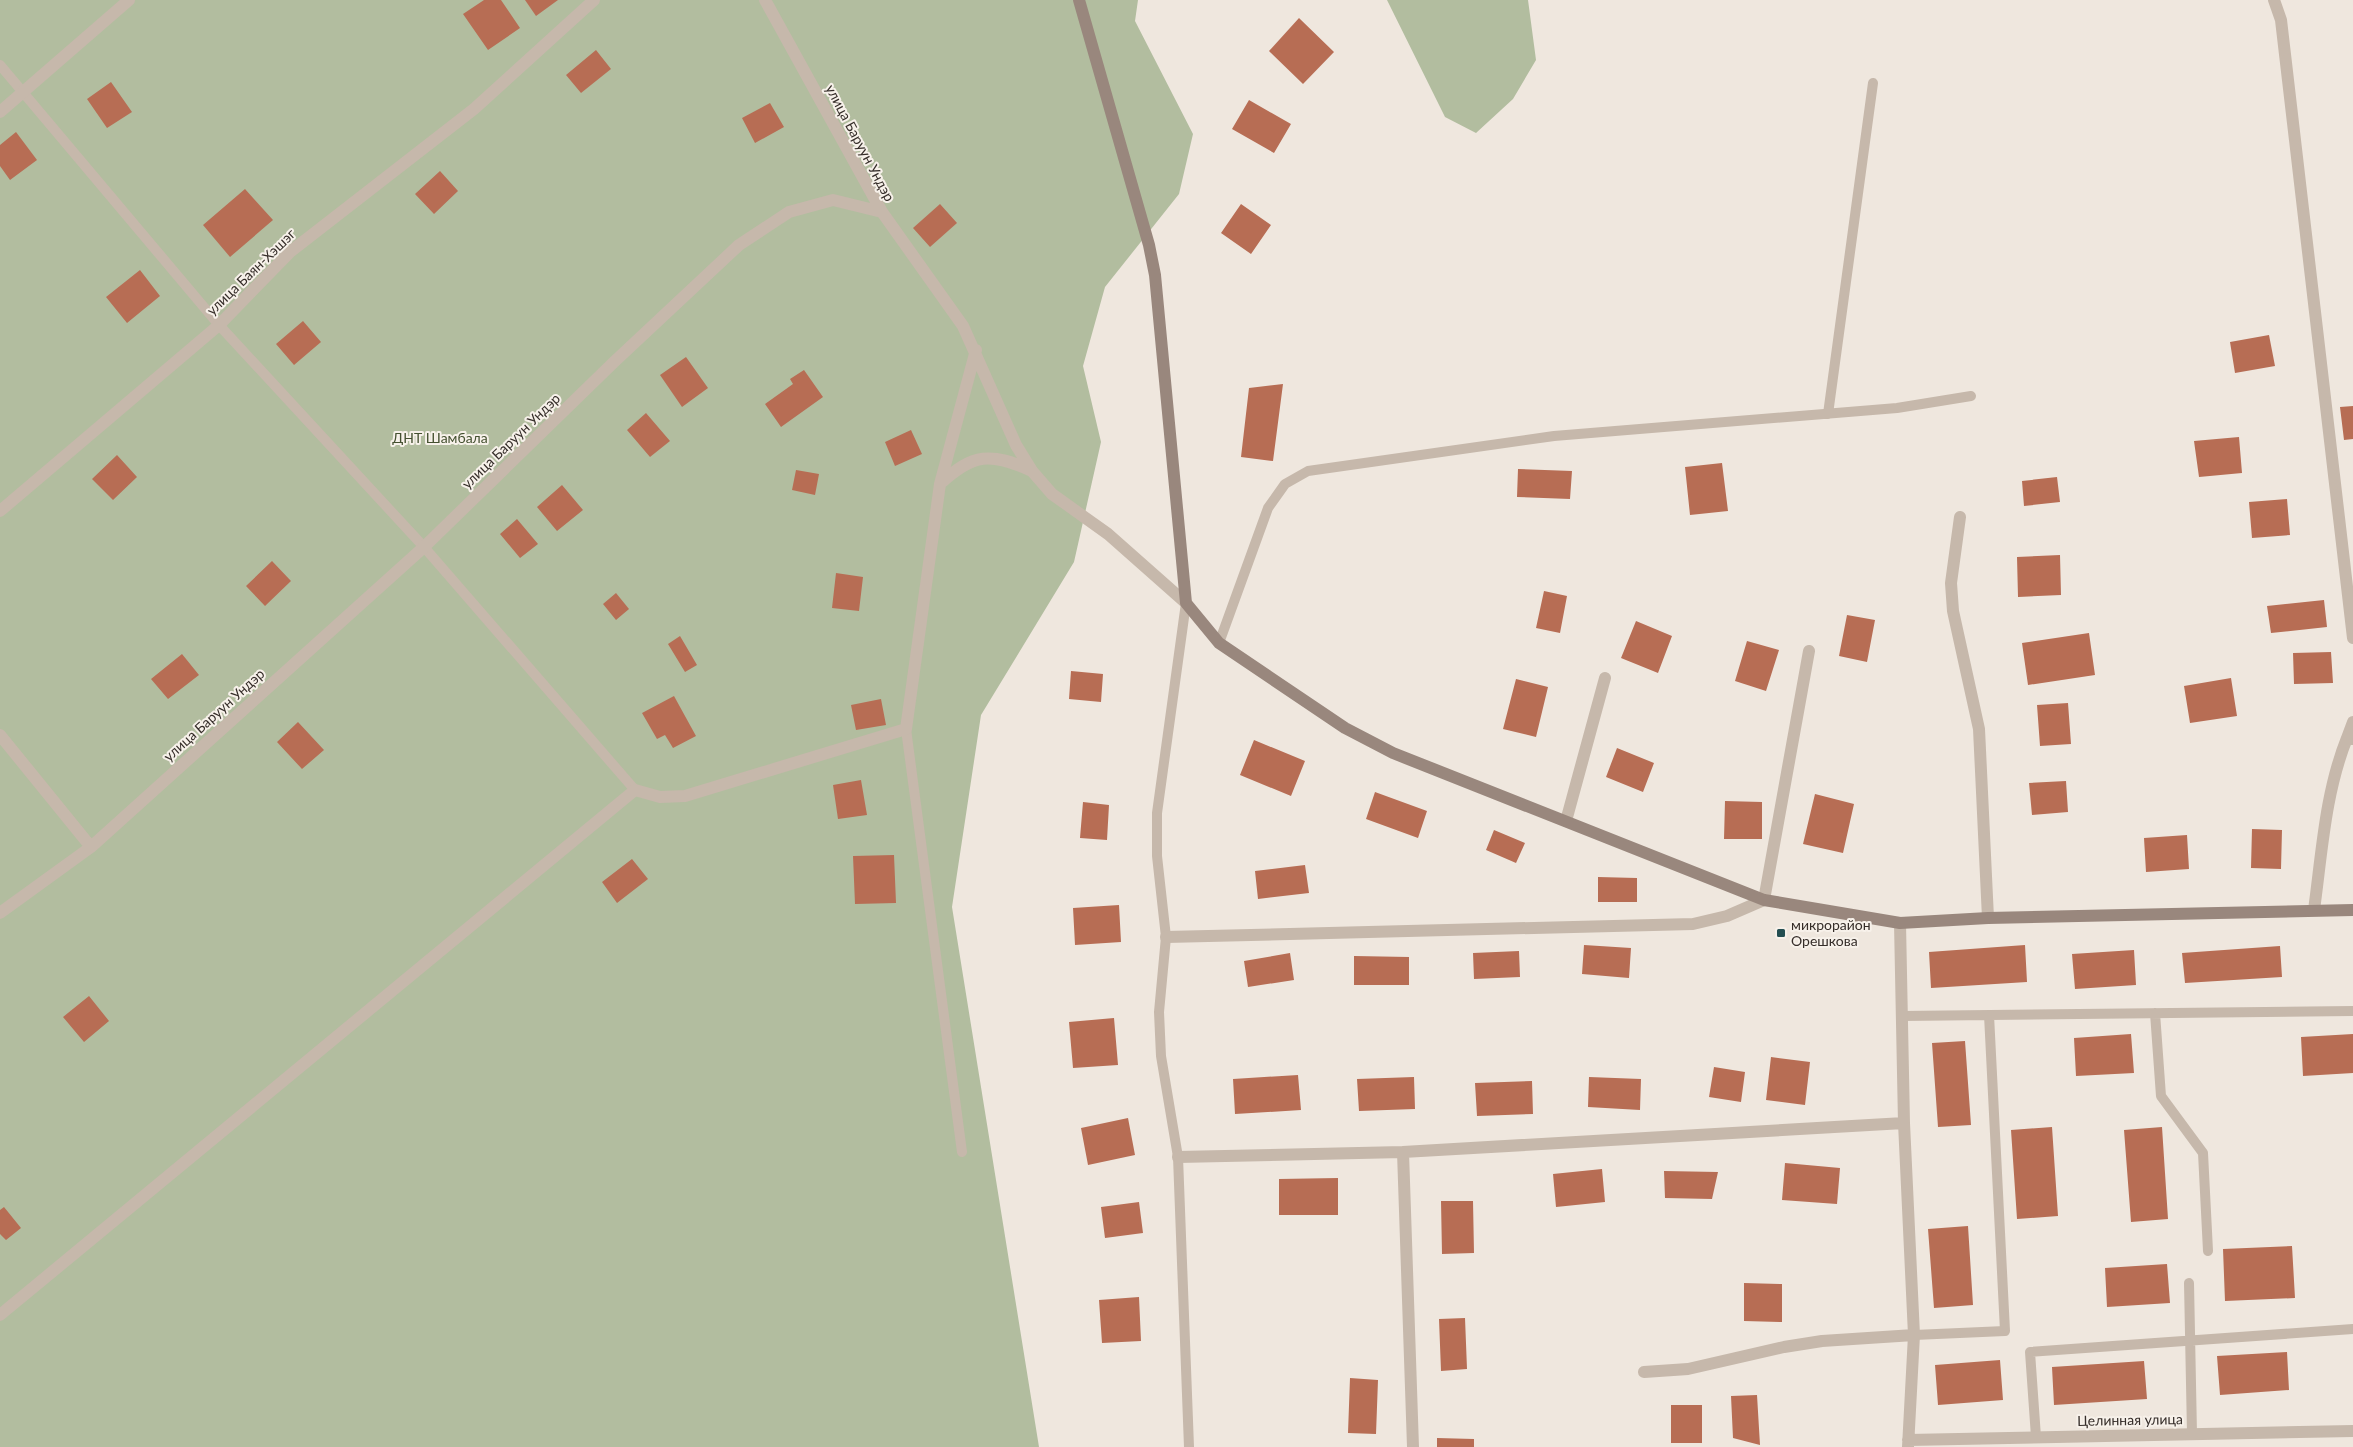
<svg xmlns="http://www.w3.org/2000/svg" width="2353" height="1447" font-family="Lato,sans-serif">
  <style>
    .green { fill: #b2bd9f }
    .building { fill: #b76d54 }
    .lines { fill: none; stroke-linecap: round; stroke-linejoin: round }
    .lane { stroke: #c6b8ab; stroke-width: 10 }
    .street { stroke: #c6b8ab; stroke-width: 12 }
    .secondary { stroke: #99877d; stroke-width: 12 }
    .poi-dot { fill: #244e51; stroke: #f7f1ea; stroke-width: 2 }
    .labels { text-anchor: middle; stroke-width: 4; stroke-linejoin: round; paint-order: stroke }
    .street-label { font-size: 14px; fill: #352d29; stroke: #f7f1ea }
    .park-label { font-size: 14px; fill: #445030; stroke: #f7f1ea }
    .poi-label { font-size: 14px; fill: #352d29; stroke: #f7f1ea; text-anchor: start }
  </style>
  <rect width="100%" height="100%" fill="#efe7de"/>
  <path class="green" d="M 0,0 L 1138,0 L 1135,21 L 1193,134 L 1179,194 L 1105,287 L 1083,366 L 1101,442 L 1074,562 L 981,715 L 952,907 L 1039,1447 L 0,1447 Z
    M 1387,0 L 1528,0 L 1536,60 L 1513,99 L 1476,133 L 1445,117 Z"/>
  <path class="building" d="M 484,0 L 501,0 L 520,28 L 488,50 L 463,14 Z
    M 525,0 L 558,0 L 536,16 Z
    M 1299,18 L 1334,52 L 1303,84 L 1269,51 Z
    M 596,50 L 611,69 L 581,93 L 566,75 Z
    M 111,82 L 132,112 L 107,128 L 87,99 Z
    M 1249,100 L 1291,124 L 1274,153 L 1232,129 Z
    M 770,103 L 784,127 L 755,143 L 742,118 Z
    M 16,132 L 37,160 L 10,180 L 0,166 L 0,145 Z
    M 440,171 L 458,191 L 434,214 L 415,194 Z
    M 245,189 L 273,220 L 230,257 L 203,225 Z
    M 940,204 L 957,223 L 930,247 L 913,228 Z
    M 1241,204 L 1271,225 L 1251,254 L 1221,233 Z
    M 140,270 L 160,296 L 127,323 L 106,297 Z
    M 303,321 L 321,342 L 294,365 L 276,344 Z
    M 2269,335 L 2275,366 L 2235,373 L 2230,342 Z
    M 686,357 L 708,388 L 682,407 L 660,375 Z
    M 804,370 L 823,397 L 781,427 L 765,404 L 793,384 L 790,379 Z
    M 1283,384 L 1273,461 L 1241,457 L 1249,388 Z
    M 2353,406 L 2353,439 L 2344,440 L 2340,407 Z
    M 646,413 L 670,441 L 650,457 L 627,430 Z
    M 911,430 L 922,454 L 895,466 L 885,442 Z
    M 2239,437 L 2242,473 L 2199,477 L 2194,441 Z
    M 117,455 L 137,477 L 113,500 L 92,479 Z
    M 1722,463 L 1728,511 L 1690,515 L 1685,467 Z
    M 1518,469 L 1572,471 L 1570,499 L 1517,497 Z
    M 796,470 L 819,474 L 815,495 L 792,490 Z
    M 2057,477 L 2060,502 L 2024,506 L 2022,481 Z
    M 562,485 L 583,510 L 557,531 L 537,507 Z
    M 2287,499 L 2290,535 L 2252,538 L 2249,502 Z
    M 517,519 L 538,544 L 520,558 L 500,534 Z
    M 2060,555 L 2061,595 L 2018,597 L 2017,557 Z
    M 272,561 L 291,581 L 265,606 L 246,586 Z
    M 836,573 L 863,577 L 859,611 L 832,608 Z
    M 1544,591 L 1567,596 L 1560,633 L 1536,628 Z
    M 616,593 L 629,609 L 616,620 L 603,604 Z
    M 2324,600 L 2327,627 L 2271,633 L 2267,606 Z
    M 1847,615 L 1875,620 L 1867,662 L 1839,656 Z
    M 1636,621 L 1672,636 L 1658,673 L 1621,658 Z
    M 2089,633 L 2095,675 L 2028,685 L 2022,643 Z
    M 680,636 L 697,665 L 685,672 L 668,644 Z
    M 1747,641 L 1779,650 L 1766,691 L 1735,681 Z
    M 2331,652 L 2333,683 L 2294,684 L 2293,653 Z
    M 182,654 L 199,675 L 168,699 L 151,679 Z
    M 1071,671 L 1103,674 L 1101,702 L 1069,699 Z
    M 2231,678 L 2237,716 L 2190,723 L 2184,686 Z
    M 1516,679 L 1548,687 L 1536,737 L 1503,729 Z
    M 674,696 L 696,736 L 673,748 L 665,735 L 657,739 L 642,713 Z
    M 881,699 L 886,725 L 856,730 L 851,705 Z
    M 2068,703 L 2071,744 L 2040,746 L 2037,705 Z
    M 298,722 L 324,750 L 302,769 L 277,742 Z
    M 1254,740 L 1305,761 L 1291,796 L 1240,775 Z
    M 1617,748 L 1654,763 L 1643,792 L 1606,777 Z
    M 861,780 L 867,815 L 838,819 L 833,785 Z
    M 2066,781 L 2068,812 L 2032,815 L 2029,783 Z
    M 1375,792 L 1427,811 L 1418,838 L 1366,819 Z
    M 1815,794 L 1854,804 L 1843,853 L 1803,844 Z
    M 1725,801 L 1762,802 L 1762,839 L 1724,839 Z
    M 1083,802 L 1109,805 L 1107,840 L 1080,838 Z
    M 2252,829 L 2282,830 L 2281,869 L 2251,868 Z
    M 1494,830 L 1525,843 L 1516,863 L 1486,850 Z
    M 2187,835 L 2189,869 L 2146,872 L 2144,838 Z
    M 894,855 L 896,903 L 855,904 L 853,856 Z
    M 632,859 L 648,879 L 617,903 L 602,882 Z
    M 1305,865 L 1309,893 L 1258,899 L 1255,871 Z
    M 1598,877 L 1637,878 L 1637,902 L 1598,902 Z
    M 1119,905 L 1121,942 L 1075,945 L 1073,908 Z
    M 1584,945 L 1631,948 L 1629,978 L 1582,974 Z
    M 2025,945 L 2027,982 L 1931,988 L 1929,952 Z
    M 2280,946 L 2282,977 L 2185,983 L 2182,953 Z
    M 2134,950 L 2136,985 L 2075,989 L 2072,954 Z
    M 1519,951 L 1520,977 L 1474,979 L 1473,953 Z
    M 1290,953 L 1294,980 L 1248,987 L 1244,961 Z
    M 1354,956 L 1409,957 L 1409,985 L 1354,985 Z
    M 89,996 L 109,1021 L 84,1042 L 63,1017 Z
    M 1114,1018 L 1118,1065 L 1073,1068 L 1069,1022 Z
    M 2131,1034 L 2134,1073 L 2076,1076 L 2074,1038 Z
    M 2353,1034 L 2353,1073 L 2303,1076 L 2301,1037 Z
    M 1965,1041 L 1971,1125 L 1938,1127 L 1932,1043 Z
    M 1771,1057 L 1810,1062 L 1805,1105 L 1766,1100 Z
    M 1714,1067 L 1745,1072 L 1741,1102 L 1709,1097 Z
    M 1298,1075 L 1301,1110 L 1235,1114 L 1233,1079 Z
    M 1414,1077 L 1415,1109 L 1359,1111 L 1357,1079 Z
    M 1589,1077 L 1641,1079 L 1640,1110 L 1588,1107 Z
    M 1532,1081 L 1533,1114 L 1477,1116 L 1475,1083 Z
    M 1128,1118 L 1135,1155 L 1088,1165 L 1081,1128 Z
    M 2052,1127 L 2058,1216 L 2017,1219 L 2011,1130 Z
    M 2162,1127 L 2168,1219 L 2131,1222 L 2124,1130 Z
    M 1785,1163 L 1840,1168 L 1837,1204 L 1782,1200 Z
    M 1602,1169 L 1605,1202 L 1556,1207 L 1553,1174 Z
    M 1664,1171 L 1718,1172 L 1712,1199 L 1665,1198 Z
    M 1338,1178 L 1338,1215 L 1279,1215 L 1279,1179 Z
    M 1441,1201 L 1473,1201 L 1474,1253 L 1442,1254 Z
    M 1139,1202 L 1143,1233 L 1105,1238 L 1101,1207 Z
    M 4,1207 L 21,1228 L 6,1240 L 0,1234 L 0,1210 Z
    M 1968,1226 L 1973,1305 L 1934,1308 L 1928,1229 Z
    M 2292,1246 L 2295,1298 L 2225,1301 L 2223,1249 Z
    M 2167,1264 L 2170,1303 L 2107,1307 L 2105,1268 Z
    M 1744,1283 L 1782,1284 L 1782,1322 L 1744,1321 Z
    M 1139,1297 L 1141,1341 L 1102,1343 L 1099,1300 Z
    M 1465,1318 L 1467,1369 L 1441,1371 L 1439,1319 Z
    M 2287,1352 L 2289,1390 L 2220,1395 L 2217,1356 Z
    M 2000,1360 L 2003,1400 L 1938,1405 L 1935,1365 Z
    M 2144,1361 L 2147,1399 L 2054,1405 L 2052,1367 Z
    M 1350,1378 L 1378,1380 L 1376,1434 L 1348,1433 Z
    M 1757,1395 L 1760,1445 L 1733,1438 L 1731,1396 Z
    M 1671,1405 L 1702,1405 L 1702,1443 L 1671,1443 Z
    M 1437,1438 L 1474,1439 L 1474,1447 L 1437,1447 Z"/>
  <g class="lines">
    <path class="lane" d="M 0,65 L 219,325 L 424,547 L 635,790
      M 1828,414 L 1873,83
      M 1186,603 L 1157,813 L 1157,856 L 1166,937 L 1159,1012 L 1161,1056 L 1178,1157 L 1189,1447
      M 1219,643 L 1268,508 L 1285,484 L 1308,471 L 1554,436 L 1897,408 L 1971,396
      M 906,729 L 962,1152
      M 2155,1013 L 2161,1096 L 2203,1153 L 2208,1251
      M 1902,1016 L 2353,1011
      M 2189,1283 L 2192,1434
      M 1914,1335 L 2005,1331 L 1989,1015
      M 2036,1437 L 2030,1352 L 2353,1329"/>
    <path class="street" d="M 2274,0 L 2281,20 L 2353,638
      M 0,112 L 129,0
      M 882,212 L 963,326 L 1016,445 L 1032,471 L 1052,494 L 1108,534 L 1186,603
      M 940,484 C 973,453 991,452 1032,471
      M 0,511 L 219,325 L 290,252 L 474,109 L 594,0
      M 1960,517 L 1951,583 L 1953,611 L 1979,729 L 1988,918
      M 2353,722 L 2347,738 L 2353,739
      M 0,735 L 91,847
      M 1566,821 L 1605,678
      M 2314,910 C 2322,852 2325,793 2347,738
      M 0,913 L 91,847 L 424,547 L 614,362 L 739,245 L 789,212 L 833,200 L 882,212 L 765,0
      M 1900,923 L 1904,1123 L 1914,1335 L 1908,1447
      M 1166,937 L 1693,924 L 1727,916 L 1764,900 L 1809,651
      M 1178,1157 L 1403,1152
      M 0,1315 L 635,790 L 660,797 L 685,796 L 906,729 L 940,484 L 976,350
      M 1644,1372 L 1688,1369 L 1784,1347 L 1822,1341 L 1914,1335
      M 1908,1440 L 2353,1431
      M 1413,1447 L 1403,1152 L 1904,1123"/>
    <path class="secondary" d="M 1079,0 L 1149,245 L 1155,275 L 1186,603 L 1219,643 L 1345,728 L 1393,753 L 1764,900 L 1900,923 L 1988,918 L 2353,910"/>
  </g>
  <rect class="poi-dot" x="1776" y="928" width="10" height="10" rx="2.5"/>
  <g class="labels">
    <g class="street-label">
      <text transform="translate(860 143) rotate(62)" y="5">улица Баруун Ундэр</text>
      <text transform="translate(251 272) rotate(-44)" y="5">улица Баян-Хэшэг</text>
      <text transform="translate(511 441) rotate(-44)" y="5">улица Баруун Ундэр</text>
      <text transform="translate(214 715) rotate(-42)" y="5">улица Баруун Ундэр</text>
      <text transform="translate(2130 1420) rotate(-1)" y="5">Целинная улица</text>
    </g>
    <g class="park-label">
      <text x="440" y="443">ДНТ Шамбала</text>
    </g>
    <g class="poi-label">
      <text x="1791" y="930">микрорайон<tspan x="1791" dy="16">Орешкова</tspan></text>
    </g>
  </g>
</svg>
